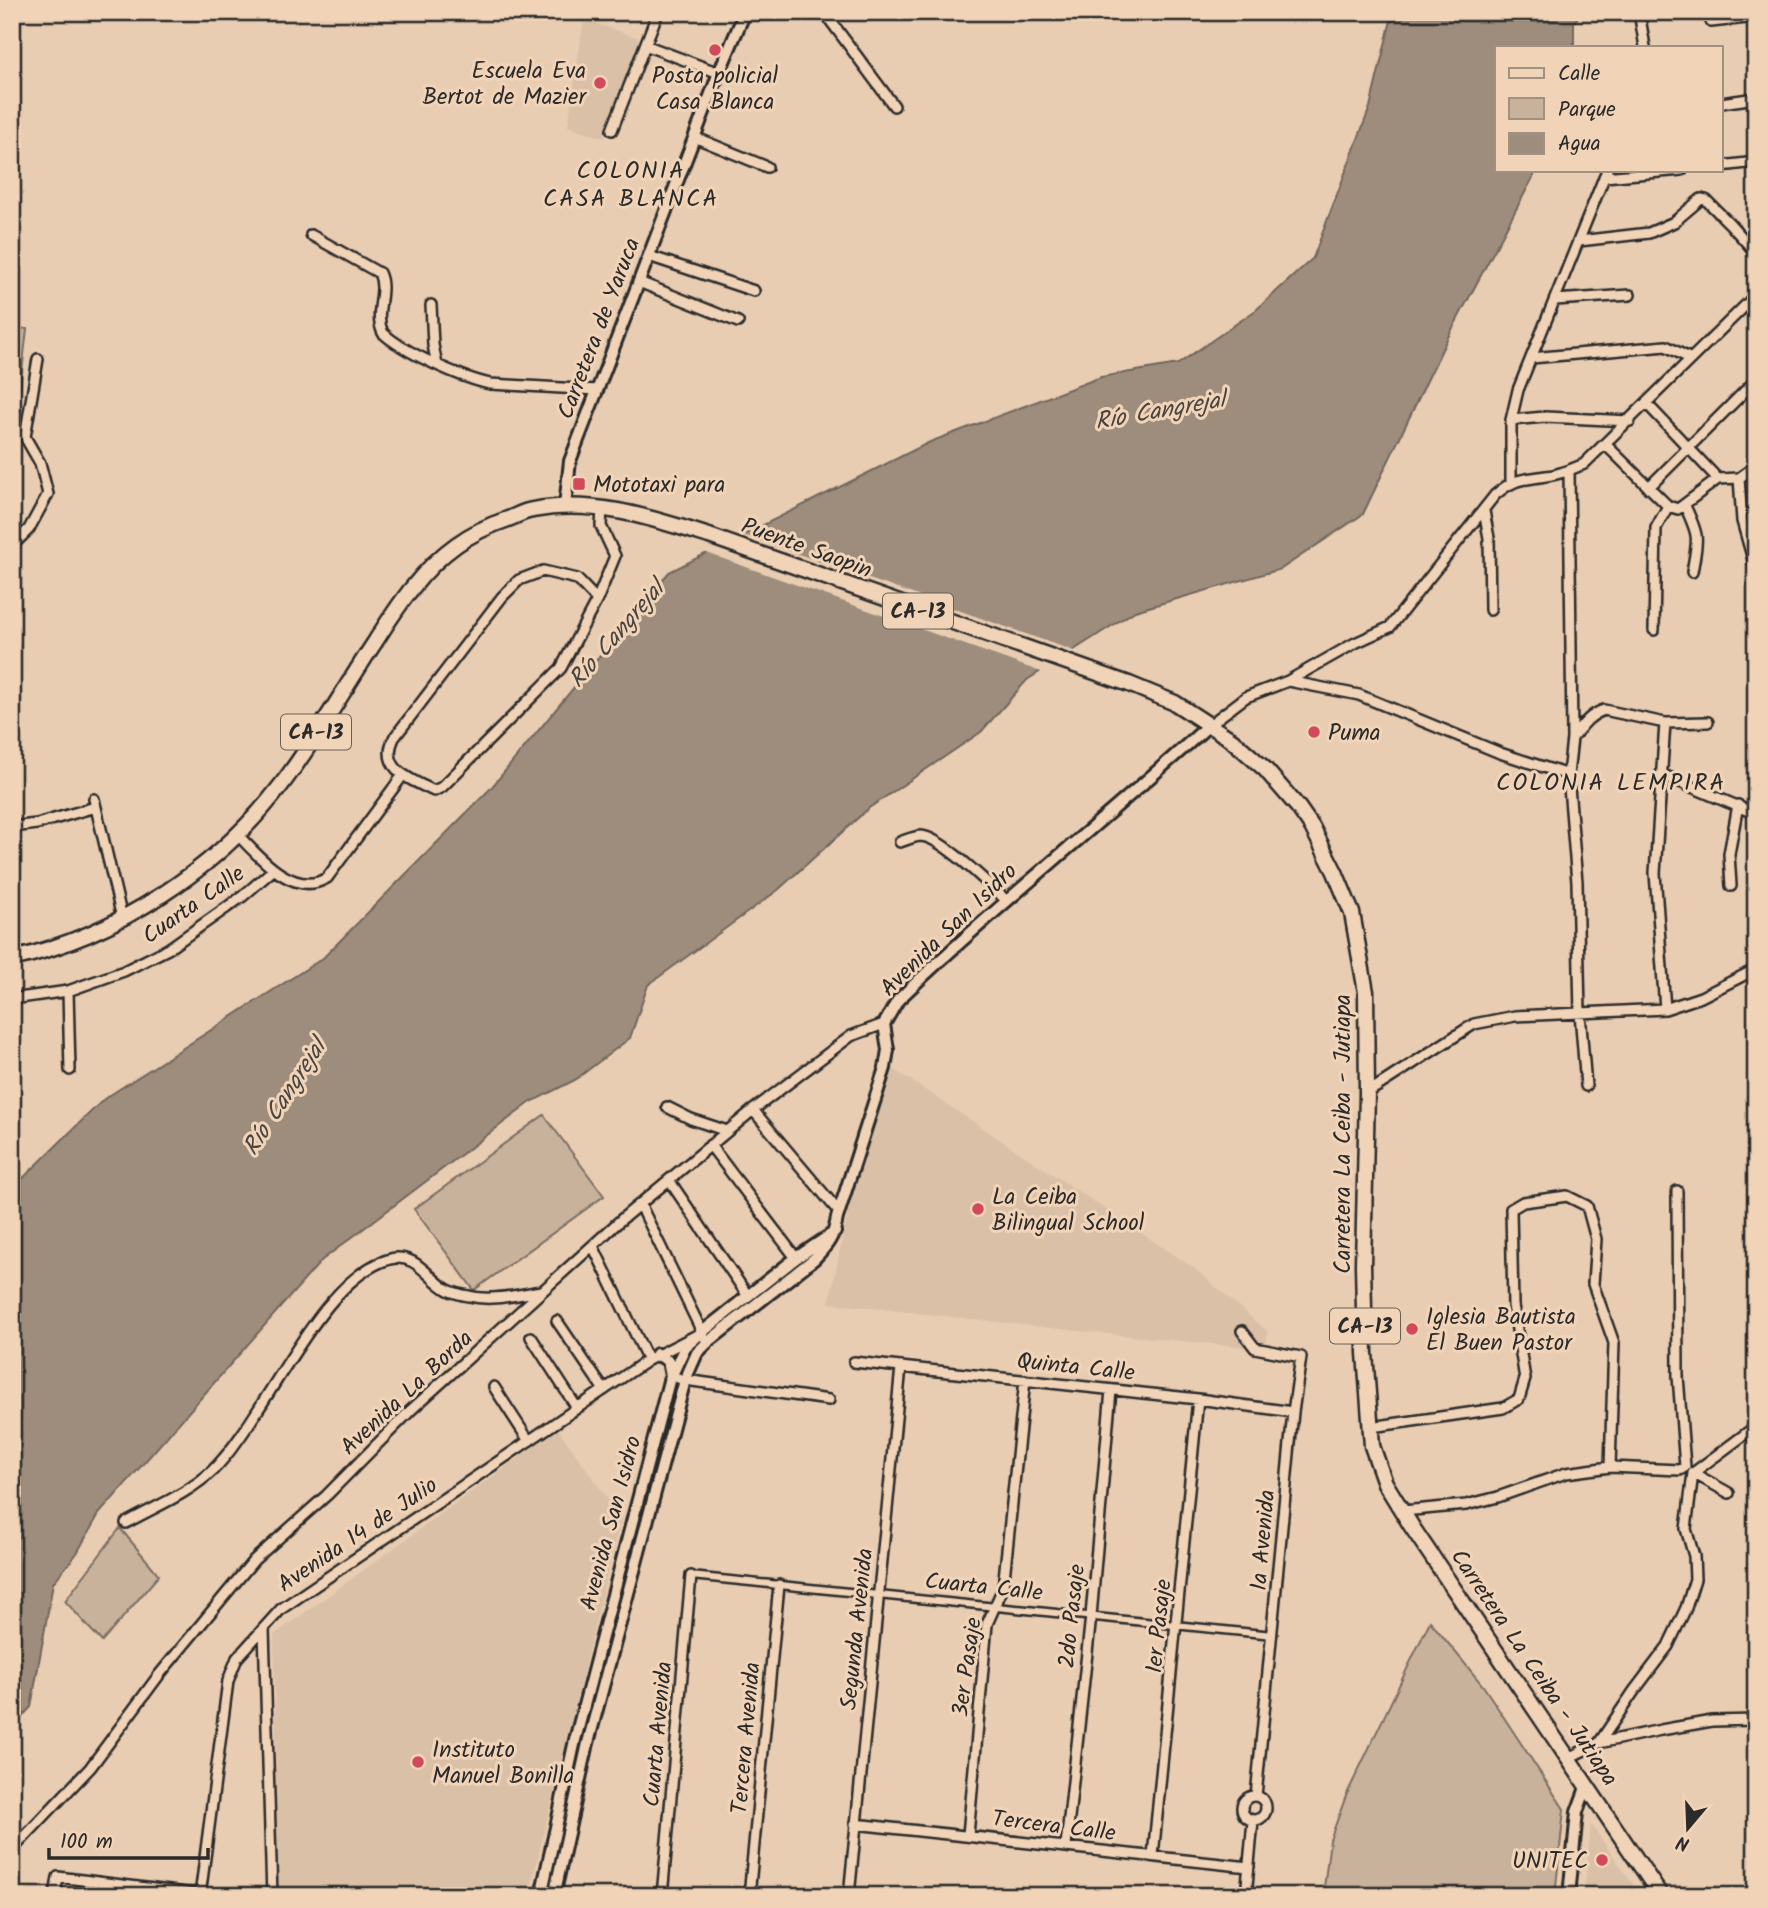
<svg xmlns="http://www.w3.org/2000/svg" width="1768" height="1908" font-family="Kalam,sans-serif">
  <style>
    .built { fill: #d9c0a7 }
    .green { fill: #c9b29c; stroke: #7a6e64; stroke-width: 2 }
    .water { fill: #9e8d7d; stroke: #70665c; stroke-width: 2 }
    .pier { fill: #e9cdb2 }
    .lines { fill: none; stroke-linecap: round; stroke-linejoin: round }
    .pedestrian-casing { stroke: #2b2b2b; stroke-width: 11 }
    .minor-casing { stroke: #2b2b2b; stroke-width: 14 }
    .tertiary-casing { stroke: #2b2b2b; stroke-width: 16 }
    .primary-casing { stroke: #2b2b2b; stroke-width: 19 }
    .pedestrian { stroke: #f1d4b8; stroke-width: 6 }
    .minor { stroke: #f1d4b8; stroke-width: 9 }
    .tertiary { stroke: #f1d4b8; stroke-width: 10 }
    .primary { stroke: #f1d4b8; stroke-width: 14 }
    .poi-dot { fill: #d1495b; stroke: #f1d4b8; stroke-width: 2.5 }
    .labels { text-anchor: middle; stroke-width: 6; stroke-linejoin: round; paint-order: stroke }
    .shield { fill: #f1d4b8; stroke: #665e55; stroke-width: 2 }
    .shield-label { font-size: 21px; font-weight: bold; fill: #2b2b2b }
    .poi-label { font-size: 23px; fill: #2b2b2b; stroke: #f1d4b8; text-anchor: start }
    .street-label { font-size: 23px; fill: #2b2b2b; stroke: #f1d4b8 }
    .neighbourhood-label { font-size: 24px; letter-spacing: 2px; fill: #2b2b2b; stroke: #f1d4b8 }
    .water-label { font-size: 24px; font-style: italic; fill: #484440; stroke: #f1d4b8 }
  </style>
  <rect width="100%" height="100%" fill="#e9cdb2"/>
  <filter id="ink" filterUnits="userSpaceOnUse"><feTurbulence type="fractalNoise" baseFrequency=".0143" numOctaves="2"/><feDisplacementMap in="SourceGraphic" scale="14" xChannelSelector="R" yChannelSelector="G"/><feConvolveMatrix kernelMatrix="1 2 1 2 8 2 1 2 1" color-interpolation-filters="sRGB"/></filter>
  <g filter="url(#ink)">
    <path class="built" d="M 584,19 L 641,39 L 604,138 L 568,126 Z
      M 892,1068 L 1194,1268 L 1268,1332 L 1265,1349 L 1078,1331 L 829,1303 L 849,1207 Z
      M 558,1429 L 621,1518 L 530,1890 L 524,1896 L 311,1896 L 278,1892 L 274,1635 Z
      M 1591,1824 L 1641,1896 L 1584,1896 Z"/>
    <path class="green" d="M 12,327 L 27,329 L 13,450 L 12,450 Z
      M 544,1115 L 604,1196 L 474,1290 L 414,1209 Z
      M 120,1528 L 159,1575 L 102,1642 L 65,1601 Z
      M 1430,1621 L 1484,1687 L 1564,1809 L 1555,1896 L 1323,1896 L 1330,1840 L 1346,1796 Z"/>
    <path class="water" d="M 1393,12 L 1582,12 L 1574,22 L 1574,47 L 1497,47 L 1497,170 L 1537,170 L 1446,341 L 1363,514 L 1281,569 L 1135,611 L 1027,680 L 981,732 L 869,808 L 778,890 L 648,985 L 630,1038 L 575,1080 L 531,1102 L 322,1260 L 99,1514 L 77,1553 L 53,1583 L 31,1707 L 12,1728 L 12,1189 L 104,1099 L 323,958 L 491,788 L 669,572 L 930,442 L 1101,377 L 1178,364 L 1256,310 L 1313,258 L 1370,107 Z"/>
    <path class="pier" d="M 741,534 L 1077,652 L 1044,673 L 704,552 Z"/>
    <g class="lines">
      <g class="pedestrian-casing">
        <path id="pedestrian" d="M 691,1576 L 1273,1635"/>
      </g>
      <g class="minor-casing">
        <path id="minor" d="M 824,12 L 894,106
          M 1639,12 L 1645,47
          M 1711,22 L 1756,17
          M 645,45 L 719,73
          M 1721,103 L 1756,98
          M 612,130 L 658,12
          M 694,137 L 767,167
          M 1721,166 L 1756,162
          M 1604,177 L 1682,170
          M 311,235 L 379,273 C 388,292 373,313 383,333 C 403,352 462,378 490,384 L 597,390
          M 1579,241 L 1649,233 L 1674,222 L 1701,199 L 1706,200 L 1730,224 L 1756,253
          M 649,256 L 754,291
          M 639,282 L 738,322
          M 1555,300 L 1630,295
          M 431,305 L 433,345 L 437,365
          M 1531,358 L 1666,346 L 1689,358
          M 1647,404 L 1718,479
          M 1511,420 L 1545,417 L 1630,421
          M 1605,444 L 1668,506 L 1678,509 L 1718,479 L 1739,478 L 1756,466
          M 1569,470 L 1572,738 L 1568,775 L 1577,882 L 1580,1013 L 1586,1086
          M 1739,478 L 1742,521 L 1756,570
          M 1511,484 L 1511,420 L 1518,390 L 1607,170
          M 1648,488 L 1756,380
          M 1685,506 C 1700,538 1698,538 1692,572
          M 1484,511 L 1489,538 L 1490,610
          M 12,546 L 29,529 L 48,494 L 40,463 L 25,437 L 38,359
          M 597,600 L 577,579 L 543,571 L 519,580 L 502,597 L 394,738 C 379,769 410,779 434,791 L 442,787 L 561,668 L 597,600 L 615,556 L 601,526 L 602,508
          M 1654,630 L 1656,528 L 1668,506
          M 12,644 L 12,662
          M 1288,681 L 1359,695 L 1500,753 L 1568,775
          M 1665,723 L 1655,873 L 1665,1009
          M 1209,725 L 1246,697 L 1288,681 L 1355,643 L 1390,627 L 1495,495 C 1514,478 1522,480 1546,476 C 1559,475 1572,469 1584,464 L 1756,295
          M 1572,738 C 1582,726 1589,715 1604,710 L 1665,723 L 1708,722
          M 1661,774 L 1756,814
          M 94,799 L 122,918
          M 12,827 L 37,824 L 95,807
          M 238,835 C 259,857 294,898 327,878 L 403,775
          M 900,842 C 906,840 915,836 921,836 C 942,837 990,886 1007,901
          M 1731,886 L 1729,854 L 1738,805
          M 68,991 L 70,1070
          M 12,999 L 68,991 L 124,971 L 168,949 L 243,896 L 273,870
          M 1367,1093 L 1474,1024 L 1515,1016 L 1665,1009 L 1701,997 L 1756,969
          M 667,1107 L 691,1119 L 727,1131
          M 753,1110 L 839,1212
          M 710,1145 L 796,1258
          M 669,1180 L 748,1296
          M 640,1204 L 705,1338
          M 593,1246 L 648,1360
          M 557,1321 L 604,1390
          M 1242,1331 L 1255,1348 L 1301,1357 L 1293,1412 L 1256,1796
          M 531,1337 L 577,1408
          M 854,1362 L 1198,1399 L 1293,1412
          M 671,1376 L 685,1380 L 829,1400
          M 494,1387 L 529,1441
          M 1371,1427 L 1503,1408 L 1519,1399 L 1525,1379 L 1513,1305 L 1511,1209 L 1523,1202 L 1567,1196 L 1587,1206 L 1596,1239 L 1593,1284 L 1614,1343 L 1610,1467
          M 1693,1473 L 1729,1493
          M 1403,1511 L 1466,1505 L 1498,1497 L 1566,1473 L 1610,1467 L 1680,1470 L 1685,1467 L 1678,1376 L 1677,1191
          M 126,1523 C 154,1507 188,1494 212,1471 C 266,1419 318,1278 390,1259 C 416,1252 429,1280 448,1290 C 454,1293 463,1295 469,1296 C 492,1302 519,1294 542,1291
          M 264,1629 L 272,1896
          M 1599,1743 L 1634,1691 L 1668,1646 L 1686,1608 L 1695,1579 L 1694,1556 L 1686,1529 L 1693,1473 L 1748,1432 L 1756,1429
          M 1568,1758 L 1599,1743 L 1661,1730 L 1712,1721 L 1756,1720
          M1242 1808a12 12 0 1 1 24 0a12 12 0 1 1-24 0Z
          M 855,1824 L 1249,1867
          M 968,1835 L 987,1624 L 1003,1588 L 1025,1380
          M 1066,1846 L 1091,1616 L 1111,1390
          M 12,1850 L 90,1768 L 159,1675 L 254,1560 L 327,1495 L 411,1410 L 623,1218 L 753,1110 L 851,1036 L 884,1024
          M 1153,1856 L 1198,1399
          M 55,1896 L 58,1877 L 210,1896
          M 200,1896 L 228,1681 L 237,1658 L 281,1609 L 648,1360 L 695,1336
          M 662,1896 L 691,1576
          M 749,1896 L 779,1585
          M 849,1896 L 901,1367
          M 1246,1896 L 1253,1821"/>
      </g>
      <g class="tertiary-casing">
        <path id="tertiary" d="M 565,506 L 570,461 L 719,73 L 745,12
          M 657,1354 L 668,1361 L 671,1376
          M 541,1896 L 575,1740 L 669,1381 L 685,1347 L 701,1333 L 796,1258 L 835,1232
          M 554,1896 L 588,1743 L 685,1380 L 697,1353 L 708,1342 L 814,1259 C 827,1246 834,1237 837,1218 L 885,1068 L 888,1050 L 884,1024 L 898,1000 C 998,904 1107,818 1209,725
          M 1569,1896 L 1577,1812 L 1587,1785"/>
      </g>
      <g class="primary-casing">
        <path id="primary" d="M 12,959 C 116,936 218,869 282,784 C 316,739 344,689 375,642 C 397,607 422,569 456,545 C 471,534 490,525 508,519 C 516,516 524,511 533,510 C 593,498 652,518 709,536 L 1129,684 L 1175,703 L 1232,740 L 1265,769 L 1298,807 L 1312,827 L 1335,872 L 1352,913 L 1366,992 L 1367,1093 L 1363,1265 L 1365,1353 L 1372,1446 L 1385,1483 L 1412,1527 L 1661,1896"/>
      </g>
      <use href="#pedestrian" class="pedestrian"/>
      <use href="#minor" class="minor"/>
      <use href="#tertiary" class="tertiary"/>
      <use href="#primary" class="primary"/>
    </g>
  </g>
  <g class="poi-dot">
    <circle cx="715" cy="50" r="7"/>
    <circle cx="600" cy="83" r="7"/>
    <rect x="572" y="477" width="14" height="14" rx="3.5"/>
    <circle cx="1314" cy="732" r="7"/>
    <circle cx="978" cy="1209" r="7"/>
    <circle cx="1412" cy="1329" r="7"/>
    <circle cx="418" cy="1762" r="7"/>
    <circle cx="1602" cy="1860" r="7"/>
  </g>
  <g class="labels">
    <g class="shield">
      <rect x="883" y="593.5" width="70" height="35" rx="5"/>
      <rect x="281" y="714.5" width="70" height="35" rx="5"/>
      <rect x="1330" y="1308.5" width="70" height="35" rx="5"/>
    </g>
    <g class="shield-label">
      <text x="918" y="618">CA-13</text>
      <text x="316" y="739">CA-13</text>
      <text x="1365" y="1333">CA-13</text>
    </g>
    <g class="poi-label">
      <text x="586" y="78" text-anchor="end">Escuela Eva<tspan x="586" dy="26">Bertot de Mazier</tspan></text>
      <text x="715" y="83" text-anchor="middle">Posta policial<tspan x="715" dy="26">Casa Blanca</tspan></text>
      <text x="593" y="492">Mototaxi para</text>
      <text x="1328" y="740">Puma</text>
      <text x="992" y="1204">La Ceiba<tspan x="992" dy="26">Bilingual School</tspan></text>
      <text x="1426" y="1324">Iglesia Bautista<tspan x="1426" dy="26">El Buen Pastor</tspan></text>
      <text x="432" y="1757">Instituto<tspan x="432" dy="26">Manuel Bonilla</tspan></text>
      <text x="1588" y="1868" text-anchor="end">UNITEC</text>
    </g>
    <g class="street-label">
      <text transform="translate(598 328) rotate(-69)" y="8">Carretera de Yaruca</text>
      <text transform="translate(807 547) rotate(20)" y="8">Puente Saopin</text>
      <text transform="translate(193 904) rotate(-35)" y="8">Cuarta Calle</text>
      <text transform="translate(948 929) rotate(-44)" y="8">Avenida San Isidro</text>
      <text transform="translate(1342 1134) rotate(-90)" y="8">Carretera La Ceiba - Jutiapa</text>
      <text transform="translate(1076 1366) rotate(6)" y="8">Quinta Calle</text>
      <text transform="translate(406 1392) rotate(-43)" y="8">Avenida La Borda</text>
      <text transform="translate(610 1523) rotate(-75)" y="8">Avenida San Isidro</text>
      <text transform="translate(357 1534) rotate(-34)" y="8">Avenida 14 de Julio</text>
      <text transform="translate(1262 1540) rotate(-85)" y="8">1a Avenida</text>
      <text transform="translate(984 1586) rotate(6)" y="8">Cuarta Calle</text>
      <text transform="translate(1071 1616) rotate(-84)" y="8">2do Pasaje</text>
      <text transform="translate(1158 1626) rotate(-84)" y="8">1er Pasaje</text>
      <text transform="translate(856 1629) rotate(-84)" y="8">Segunda Avenida</text>
      <text transform="translate(966 1667) rotate(-82)" y="8">3er Pasaje</text>
      <text transform="translate(1535 1667) rotate(56)" y="8">Carretera La Ceiba - Jutiapa</text>
      <text transform="translate(657 1734) rotate(-85)" y="8">Cuarta Avenida</text>
      <text transform="translate(745 1738) rotate(-85)" y="8">Tercera Avenida</text>
      <text transform="translate(1054 1825) rotate(7)" y="8">Tercera Calle</text>
    </g>
    <g class="neighbourhood-label">
      <text x="631" y="178">COLONIA<tspan x="631" dy="28">CASA BLANCA</tspan></text>
      <text x="1611" y="790">COLONIA LEMPIRA</text>
    </g>
    <g class="water-label">
      <text transform="translate(1160 410) rotate(-10)" y="8">Río Cangrejal</text>
      <text transform="translate(616 634) rotate(-49)" y="8">Río Cangrejal</text>
      <text transform="translate(284 1097) rotate(-57)" y="8">Río Cangrejal</text>
    </g>
  </g>
  <rect width="1768" height="1908" fill="none" stroke="#f1d4b8" stroke-width="42"/>
  <rect x="21" y="21" width="1726" height="1866" fill="none" stroke="#2b2b2b" stroke-width="2.5" filter="url(#ink)"/>
  <rect x="1495" y="46" width="228" height="126" fill="#f1d4b8" stroke="#a29080" stroke-width="2"/>
  <rect x="1509" y="68" width="35" height="10" fill="#f1d4b8" stroke="#a29080" stroke-width="2"/>
  <text x="1558" y="80" font-size="21" fill="#2b2b2b">Calle</text>
  <rect x="1509" y="98" width="35" height="21" fill="#c9b29c" stroke="#a29080" stroke-width="2"/>
  <text x="1558" y="116" font-size="21" fill="#2b2b2b">Parque</text>
  <rect x="1509" y="133" width="35" height="21" fill="#9e8d7d" stroke="#a29080" stroke-width="2"/>
  <text x="1558" y="150" font-size="21" fill="#2b2b2b">Agua</text>
  <g transform="translate(1688 1828) rotate(199)" stroke="#f1d4b8" stroke-width="5" paint-order="stroke">
  <path d="M0-5L12 26L0 18L-12 26Z" fill="#2b2b2b"/>
  <text y="-10" font-size="19" font-weight="bold" text-anchor="middle" fill="#2b2b2b">N</text>
  </g>
  <path d="M49 1848v10h159v-10" fill="none" stroke="#2b2b2b" stroke-width="3.5"/>
  <text x="60" y="1848" font-size="21" fill="#2b2b2b" stroke="#f1d4b8" stroke-width="5" paint-order="stroke">100 m</text>
</svg>
